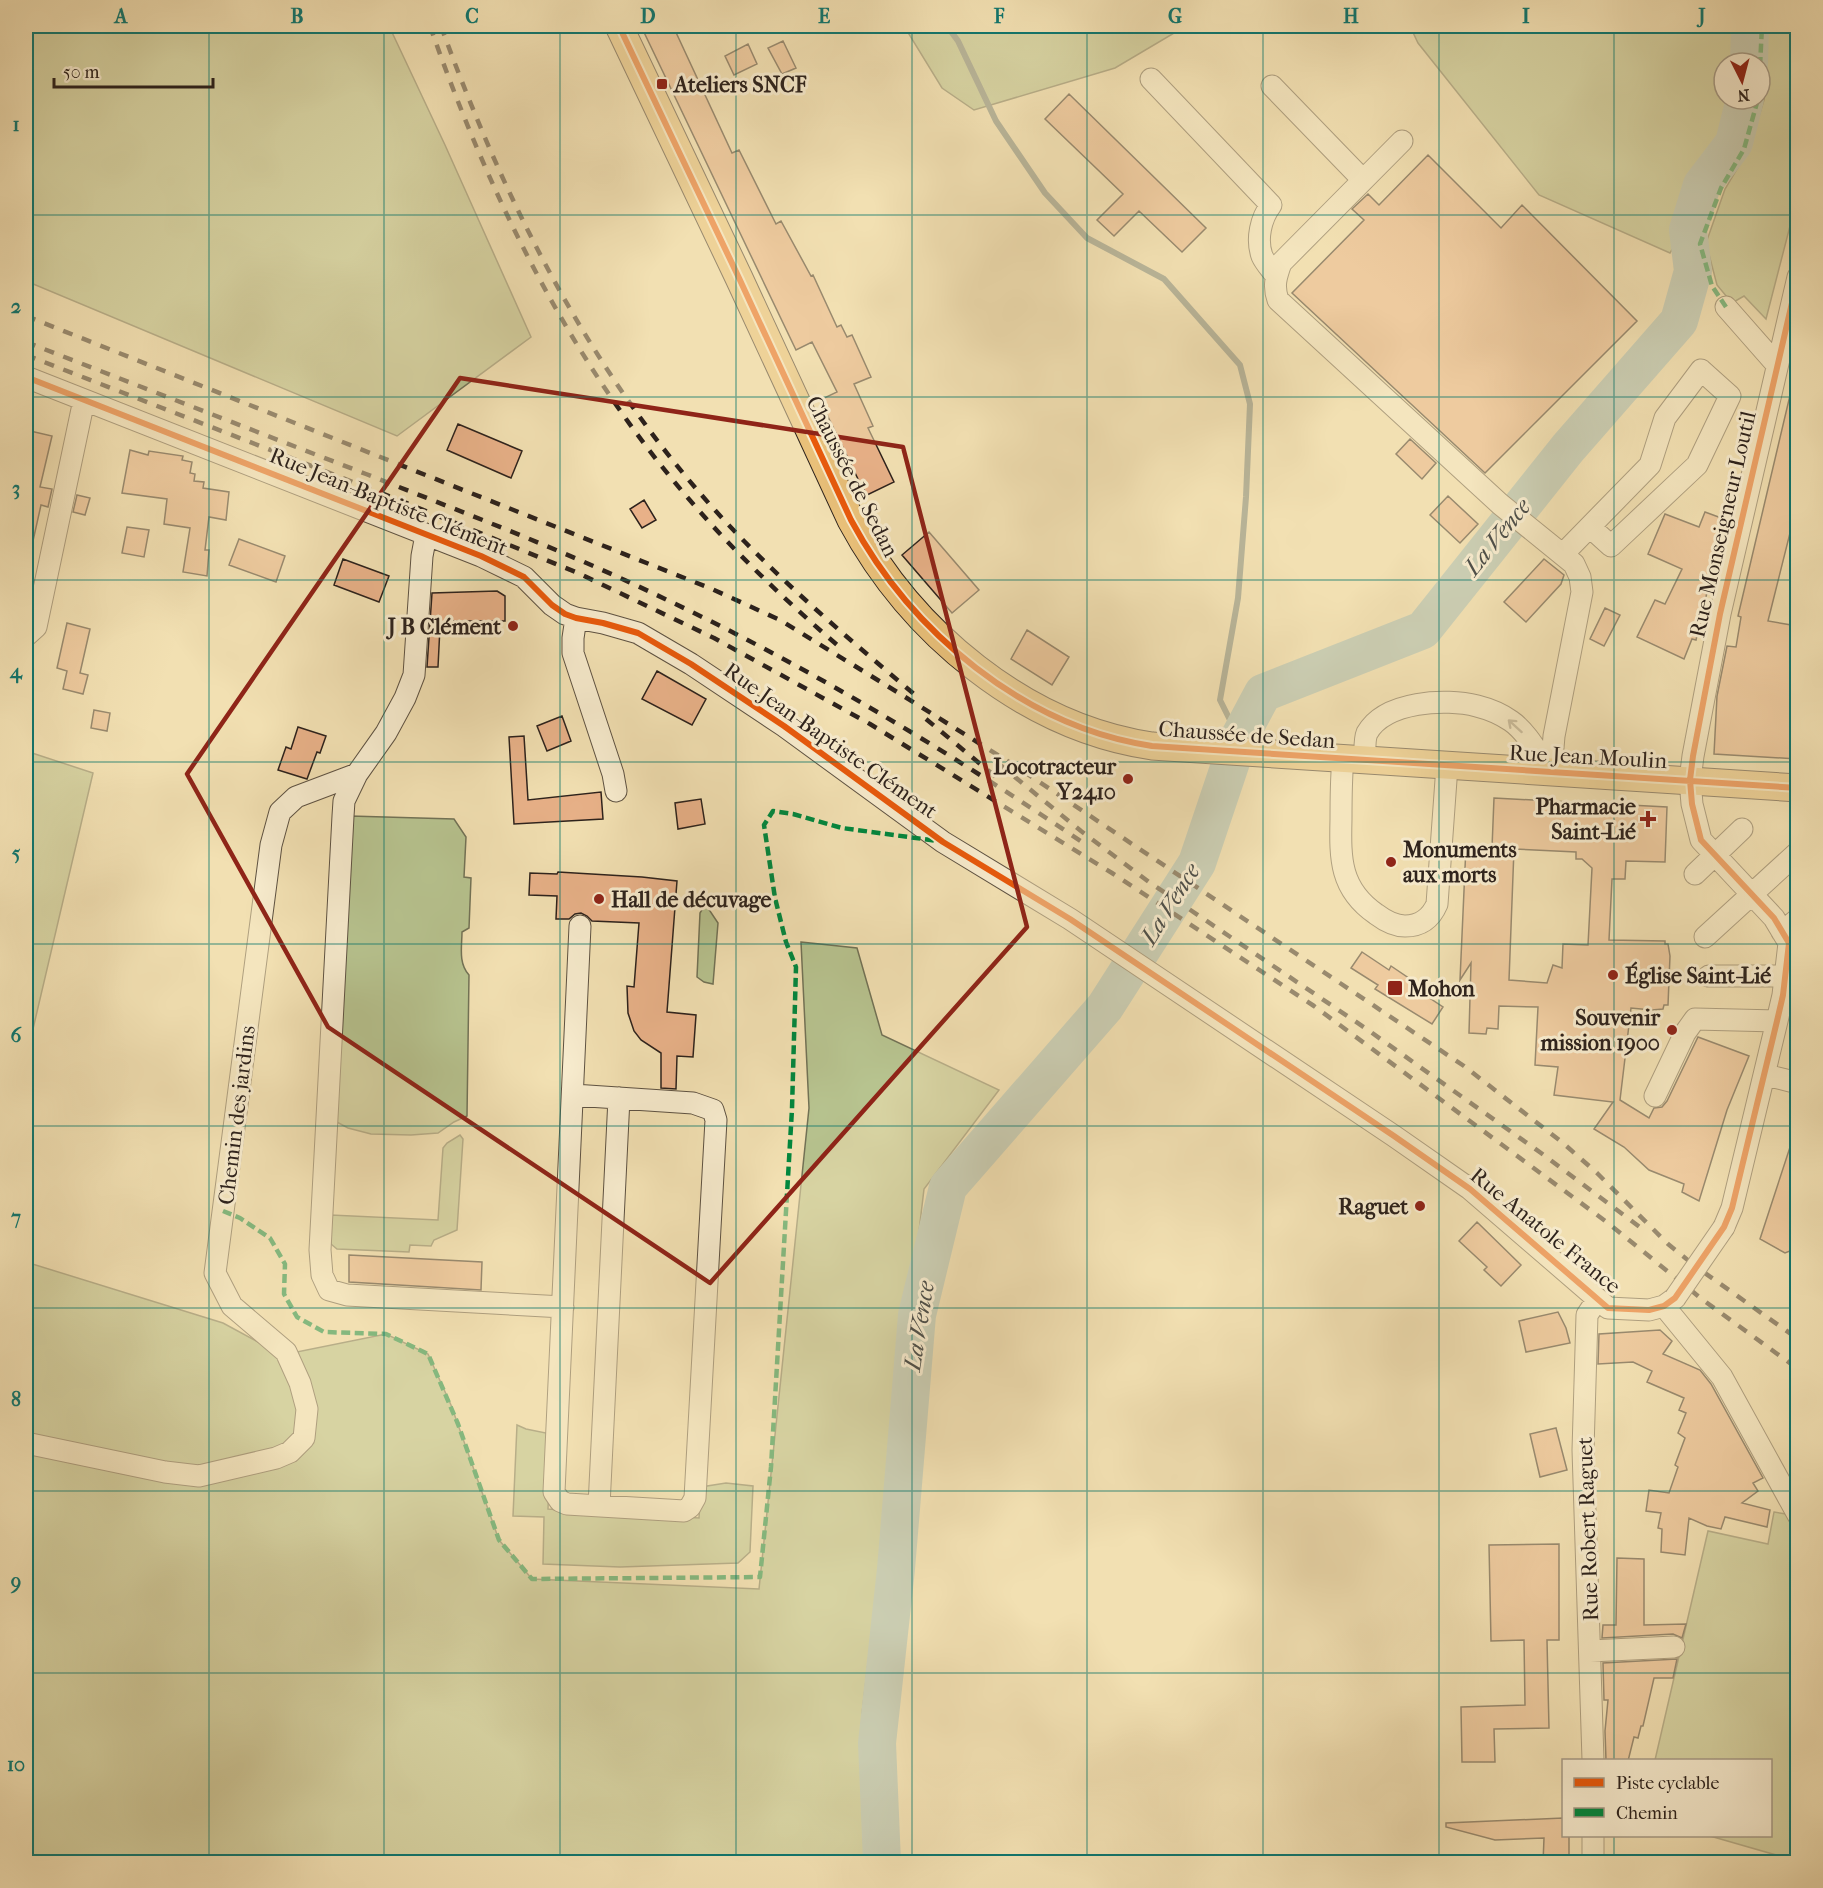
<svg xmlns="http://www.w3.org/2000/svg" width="1823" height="1888" font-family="'IM FELL French Canon',serif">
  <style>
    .green { fill: #b7c38f; stroke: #727256; stroke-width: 1.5 }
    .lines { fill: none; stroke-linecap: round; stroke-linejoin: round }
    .stream { stroke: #717e78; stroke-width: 6 }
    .river { stroke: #9ebbb6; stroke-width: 38 }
    .building { fill: #e8b188; stroke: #2d221c; stroke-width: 1.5; fill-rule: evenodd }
    .minor-casing { stroke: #5e5242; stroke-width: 23 }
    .major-casing { stroke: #2d221c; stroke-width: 29 }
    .minor { stroke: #f7ebcd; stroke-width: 21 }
    .major { stroke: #e9c079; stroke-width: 27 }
    .rail { stroke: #2d221c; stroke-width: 4.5; stroke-dasharray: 10 10; stroke-linecap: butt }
    .minor-bridge-casing { stroke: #5e5242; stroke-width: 23; stroke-linecap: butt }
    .minor-bridge { stroke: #f7ebcd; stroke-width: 21 }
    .quiet { stroke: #00873e; stroke-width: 4.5; stroke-dasharray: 9 4.5; stroke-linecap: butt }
    .cycleway-casing { stroke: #f7ebcd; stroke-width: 10 }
    .cycleway { stroke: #e8590c; stroke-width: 6 }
    .oneway { stroke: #9c917d }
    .marked { fill: none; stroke: #8f2418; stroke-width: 4.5; stroke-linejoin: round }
    .grid { fill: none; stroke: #0f766e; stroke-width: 1.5; stroke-opacity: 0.55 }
    .poi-dot { fill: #8f2418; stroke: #f7ebcd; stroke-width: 2 }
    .labels { text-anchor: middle; stroke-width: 6; stroke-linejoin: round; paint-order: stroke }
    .poi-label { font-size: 22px; font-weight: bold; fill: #2d221c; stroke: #f7ebcd; text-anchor: start }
    .street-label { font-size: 22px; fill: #2d221c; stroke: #f7ebcd }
    .water-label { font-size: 24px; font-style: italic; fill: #4f504a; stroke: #f7ebcd }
    .neatline { fill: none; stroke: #0f766e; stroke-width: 2 }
    .grid-label { font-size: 20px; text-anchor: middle; font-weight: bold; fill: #0f766e }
  </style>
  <rect width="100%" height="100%" fill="#f2e0b2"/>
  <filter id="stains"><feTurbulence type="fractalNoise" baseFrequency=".00333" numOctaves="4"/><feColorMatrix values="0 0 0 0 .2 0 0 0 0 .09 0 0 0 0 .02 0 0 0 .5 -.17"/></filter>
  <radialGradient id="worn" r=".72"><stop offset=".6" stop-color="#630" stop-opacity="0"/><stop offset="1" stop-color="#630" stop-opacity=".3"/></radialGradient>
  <path class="green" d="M 26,26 L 389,26 L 445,145 L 531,337 L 397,436 L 26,281 Z
    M 904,26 L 1186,26 L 1115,68 L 974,110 L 942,88 Z
    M 1410,26 L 1751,26 L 1747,63 L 1724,63 L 1724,99 L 1744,99 L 1740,138 L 1670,253 L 1539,195 L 1418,43 Z
    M 1766,26 L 1797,26 L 1797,199 L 1766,319 L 1744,296 L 1732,303 L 1717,285 L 1706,243 L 1725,189 L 1749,149 L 1764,100 Z
    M 26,751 L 93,773 L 29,1046 L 26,1044 Z
    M 350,816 L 454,819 L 466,837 L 464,877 L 471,878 L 469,928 L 462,932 C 462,946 458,963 469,975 L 467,1116 L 454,1122 L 438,1133 L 411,1135 L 371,1134 L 348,1128 L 333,1120 Z
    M 703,908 L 708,908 L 718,923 L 713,984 L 704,982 L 697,977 L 700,913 Z
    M 801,942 L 857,948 L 882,1035 L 999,1090 L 924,1189 L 862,1714 L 864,1862 L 26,1862 L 26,1262 L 223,1323 L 282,1355 L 386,1334 L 428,1354 L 451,1405 L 499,1540 L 532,1579 L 759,1589 L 809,1108 Z
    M 460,1135 L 463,1139 L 457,1230 L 434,1240 L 431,1246 L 410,1245 L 409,1252 L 337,1249 L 331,1244 L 331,1215 L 438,1220 L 443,1148 L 447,1143 Z
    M 517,1425 L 526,1429 L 551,1434 L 548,1509 L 699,1518 L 701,1487 L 726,1483 L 753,1486 L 750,1552 L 738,1563 L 620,1567 L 543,1564 L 544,1517 L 513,1516 Z
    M 1774,1512 L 1786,1514 L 1798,1535 L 1797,1861 L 1710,1836 L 1770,1836 L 1770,1760 L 1655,1760 L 1708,1531 L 1768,1544 Z"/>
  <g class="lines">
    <path class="stream" d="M 947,26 L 958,41 L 996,121 L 1045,193 L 1087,238 L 1164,279 L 1240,365 L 1250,404 L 1246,497 L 1238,598 L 1220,700 L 1239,738"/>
    <path class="river" d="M 1749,63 L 1750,26
      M 882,1862 L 877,1743 L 896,1569 L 917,1315 L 948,1187 L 1105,1007 L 1197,863 L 1239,738 L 1263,693 L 1423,630 L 1568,448 L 1679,321 L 1693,271 L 1688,230 L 1702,185 L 1734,143 L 1745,99"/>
  </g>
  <path class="building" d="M 641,26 L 673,26 L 732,153 L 739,150 L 776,224 L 781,221 L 811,276 L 813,275 L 837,327 L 841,325 L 847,337 L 852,335 L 871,377 L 854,384 L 873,426 L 868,428 L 894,482 L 867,495 L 858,479 L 820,400 L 837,392 L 812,342 L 796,350 Z
    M 783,41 L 796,68 L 782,74 L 768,48 Z
    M 748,44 L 757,64 L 734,75 L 725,56 Z
    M 1069,94 L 1206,228 L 1182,252 L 1139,211 L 1114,236 L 1097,220 L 1123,194 L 1045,119 Z
    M 1428,155 L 1501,228 L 1522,205 L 1637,321 L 1485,473 L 1292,293 L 1364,220 L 1352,209 L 1368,194 L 1379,205 Z
    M 1791,391 L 1797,392 L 1797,505 L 1768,621 L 1797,626 L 1797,759 L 1714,754 L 1717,696 L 1727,646 L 1736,647 L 1741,617 L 1738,616 Z
    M 458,424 L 522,451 L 511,478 L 447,450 Z
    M 26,430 L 52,436 L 40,487 L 52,489 L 48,507 L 41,505 L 33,541 L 26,540 Z
    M 1410,439 L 1436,463 L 1422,479 L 1396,454 Z
    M 130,450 L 148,455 L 149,451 L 183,456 L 182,460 L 192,462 L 190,473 L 195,474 L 194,481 L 204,482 L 203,488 L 229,492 L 226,520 L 209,517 L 205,550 L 209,550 L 207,576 L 183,572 L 190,528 L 164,524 L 167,499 L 122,493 Z
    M 77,495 L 90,498 L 85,515 L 73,512 Z
    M 1448,496 L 1478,524 L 1460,543 L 1430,515 Z
    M 644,500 L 656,520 L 642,528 L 630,509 Z
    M 1705,512 L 1724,519 L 1696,640 L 1692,639 L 1684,659 L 1637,637 L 1655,600 L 1665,604 L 1682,569 L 1648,554 L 1665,514 L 1699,527 Z
    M 127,527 L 149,530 L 144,557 L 122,553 Z
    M 929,532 L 979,590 L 952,613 L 902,555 Z
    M 239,539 L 285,556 L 276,582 L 229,565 Z
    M 343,559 L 389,576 L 379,602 L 334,585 Z
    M 1544,559 L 1564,575 L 1561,584 L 1526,622 L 1504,602 Z
    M 497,591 L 505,596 L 505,621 L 450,621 L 450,626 L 440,627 L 438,667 L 427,667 L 432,593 Z
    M 1605,608 L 1620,615 L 1604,646 L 1590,639 Z
    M 67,623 L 90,629 L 80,673 L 88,675 L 83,694 L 63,689 L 67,671 L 57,668 Z
    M 1027,630 L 1069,657 L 1052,685 L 1011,659 Z
    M 657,671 L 706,699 L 692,725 L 642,699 Z
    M 94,710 L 110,713 L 107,731 L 91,728 Z
    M 562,716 L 571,741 L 547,751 L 537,726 Z
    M 298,727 L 326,736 L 320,753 L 317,752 L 307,779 L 278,770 L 286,747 L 291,749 Z
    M 524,736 L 528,800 L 601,792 L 603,819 L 514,824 L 509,737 Z
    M 1494,798 L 1667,807 L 1665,862 L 1626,861 L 1625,879 L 1612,879 L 1609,940 L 1665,941 L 1665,944 L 1668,944 L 1670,956 L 1668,1005 L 1664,1005 L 1663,1009 L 1652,1010 L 1631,1008 L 1620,1100 L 1649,1118 L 1654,1108 L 1662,1107 L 1667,1101 L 1698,1037 L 1749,1056 L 1727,1110 L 1699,1201 L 1682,1192 L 1684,1184 L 1649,1170 L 1624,1147 L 1594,1129 L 1613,1102 L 1554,1095 L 1558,1067 L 1535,1065 L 1538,1007 L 1499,1006 L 1498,1029 L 1487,1028 L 1486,1034 L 1469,1033 L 1471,963 L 1460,980 L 1466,846 L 1492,848 ZM 1514,849 L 1576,852 L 1576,859 L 1582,859 L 1592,868 L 1588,945 L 1563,944 L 1562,968 L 1553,965 L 1547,983 L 1509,980 Z
    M 701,799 L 705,824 L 678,829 L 675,803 Z
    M 558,872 L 642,877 L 677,881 L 667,1012 L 696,1015 L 693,1057 L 677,1056 L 676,1089 L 661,1088 L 661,1053 L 641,1040 L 634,1031 L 628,1013 L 627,986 L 634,987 L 639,923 L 592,921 L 587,916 L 581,913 L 575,914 L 569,919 L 556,919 L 557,896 L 529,895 L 530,873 L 557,874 Z
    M 1362,952 L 1389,970 L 1391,966 L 1416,983 L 1413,987 L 1443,1007 L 1432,1024 L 1375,989 L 1378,985 L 1351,968 Z
    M 1794,1135 L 1797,1135 L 1797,1231 L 1790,1251 L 1785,1253 L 1760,1239 Z
    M 1477,1222 L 1521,1265 L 1501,1286 L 1484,1270 L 1487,1267 L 1459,1241 Z
    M 349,1255 L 482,1262 L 481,1290 L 349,1282 Z
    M 1558,1312 L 1566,1328 L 1570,1343 L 1526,1352 L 1519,1321 Z
    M 1660,1330 L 1672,1341 L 1663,1354 L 1700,1370 L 1711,1384 L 1763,1478 L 1753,1483 L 1758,1491 L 1742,1503 L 1770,1510 L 1767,1527 L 1725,1517 L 1721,1529 L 1707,1526 L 1689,1518 L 1685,1555 L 1661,1552 L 1662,1529 L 1658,1528 L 1661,1513 L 1646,1511 L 1649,1490 L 1669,1493 L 1678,1467 L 1675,1465 L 1685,1438 L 1678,1433 L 1686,1413 L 1679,1410 L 1684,1398 L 1647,1382 L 1652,1371 L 1633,1362 L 1598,1364 L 1599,1334 Z
    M 1556,1428 L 1567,1470 L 1540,1477 L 1530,1434 Z
    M 1559,1544 L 1559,1640 L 1547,1640 L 1549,1728 L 1494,1729 L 1495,1762 L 1462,1762 L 1461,1707 L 1525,1705 L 1524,1640 L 1491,1641 L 1489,1545 Z
    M 1617,1558 L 1644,1559 L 1644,1625 L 1686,1624 L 1682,1638 L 1673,1634 L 1602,1638 L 1603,1625 L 1616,1625 Z
    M 1677,1659 L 1673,1678 L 1654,1678 L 1643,1726 L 1641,1726 L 1638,1738 L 1634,1737 L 1628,1761 L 1606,1760 L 1605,1731 L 1608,1700 L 1604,1700 L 1603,1663 Z
    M 1563,1818 L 1563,1836 L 1569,1836 L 1569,1863 L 1543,1863 L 1544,1838 L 1495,1840 L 1446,1827 L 1446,1823 Z"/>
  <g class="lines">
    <g class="minor-casing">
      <path id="minor" d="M 1151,79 L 1271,205 C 1261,218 1256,239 1262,256 C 1265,263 1272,270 1276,276
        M 1272,86 L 1363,180
        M 1402,141 L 1281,263 C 1276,277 1273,286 1278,300 L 1500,504 L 1574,564 L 1580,577 L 1582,592 L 1554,736 L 1551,772
        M 1726,307 L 1777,365
        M 26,377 L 481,556 L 524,577 L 552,605 L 565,614 L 576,618 L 603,623 L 638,633 L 691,664 L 784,726 L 943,842 L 1070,919 L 1394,1136 L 1470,1189 L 1608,1308 L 1649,1310 L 1664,1306 L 1675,1298
        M 1563,554 L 1650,465 L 1665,418 L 1701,370 L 1730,396 L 1697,465 L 1611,546 L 1590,527
        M 576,618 L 573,638 L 573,653 L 613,774 L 616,791
        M 26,636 L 36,627 L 84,400
        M 1343,759 C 1341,779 1341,799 1341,819 C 1340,859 1340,889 1376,914 C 1384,920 1394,926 1405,926 C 1421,926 1431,918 1437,904 L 1447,766
        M 1365,761 C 1365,753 1364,740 1367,733 C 1385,701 1446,698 1477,706 C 1489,709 1501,714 1511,721 C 1527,732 1539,755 1551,772
        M 357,774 L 344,801 L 343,816 L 320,1250 L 322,1275 L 329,1290 L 347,1295 L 563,1307
        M 1695,874 L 1742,829
        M 1782,932 L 1798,919
        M 1705,937 L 1798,852
        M 1709,976 L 1785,976
        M 1766,1075 L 1798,1083
        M 573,1095 L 693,1103 L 713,1110 L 716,1120 L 695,1498 L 690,1507 L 684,1511 L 567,1504 L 560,1501 L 554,1492 L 580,926
        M 1655,1096 L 1685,1033 L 1695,1019 L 1777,1021
        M 1724,1227 L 1732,1208 L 1777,1021 L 1783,995 L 1789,943 L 1774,918 L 1701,840 L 1692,804 L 1690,780 L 1693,756 L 1720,614 L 1798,277
        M 1664,1306 L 1722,1377 L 1798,1515
        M 26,1443 L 165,1472 L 199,1476 L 276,1458 L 290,1452 L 304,1438 L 307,1409 L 300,1383 L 286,1352 L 232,1306 L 215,1273 L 271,845 L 280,812 L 296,797 L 357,774 L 386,733 L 405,698 L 414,675 L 422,556 L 426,535
        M 599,1506 L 619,1098
        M 1590,1651 L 1674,1647
        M 1593,1760 L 1583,1450 L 1587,1315 L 1597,1300
        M 1593,1862 L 1593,1836"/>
    </g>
    <g class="major-casing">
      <path id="major" d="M 619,26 L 739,278 L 851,520 C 911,632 1024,727 1152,746 L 1798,788"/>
    </g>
    <use href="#minor" class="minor"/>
    <use href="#major" class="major"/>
    <path class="rail" d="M 430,26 C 489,195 570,361 688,498 C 735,553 788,603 843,650
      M 441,26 C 509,214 603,398 745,542 C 798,596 856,645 914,694
      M 26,316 L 712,589 L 780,620 L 902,695 L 1017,767 L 1464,1066 L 1563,1143 L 1597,1173 L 1668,1244 L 1695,1266
      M 26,342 C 139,386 252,430 366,474 C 467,514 568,552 665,599 C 811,668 949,752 1082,842
      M 26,355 L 399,500 L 578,573 L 714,638 L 870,724 L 1112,873 L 1314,1006 L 1608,1223 L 1703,1300 L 1798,1369
      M 926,719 L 996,777
      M 999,764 L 1081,831 L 1149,882 L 1368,1030 L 1541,1153 L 1641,1228
      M 1688,1261 L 1798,1339"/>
    <g class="minor-bridge-casing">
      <path id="minor-bridge" d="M 1675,1298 L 1724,1227"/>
    </g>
    <use href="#minor-bridge" class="minor-bridge"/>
    <path class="quiet" d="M 1760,66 L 1762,26
      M 1726,307 L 1712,286 L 1700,244 L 1721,188 L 1744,149 L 1758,99
      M 223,1211 L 240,1218 L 270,1238 L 285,1264 L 284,1294 L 297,1317 L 324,1332 L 386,1334 L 428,1354 L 458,1424 L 499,1540 L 532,1579 L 760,1577 L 771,1467 L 792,1109 L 796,967 L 786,942 L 775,898 L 764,825 L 773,811 L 793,814 L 842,828 L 938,841"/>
    <g class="cycleway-casing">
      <path id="cycleway" d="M 619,26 L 739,278 L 851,520 C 911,632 1024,727 1152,746 L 1798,788
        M 26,377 L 481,556 L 524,577 L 552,605 L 565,614 L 576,618 L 603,623 L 638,633 L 691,664 L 784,726 L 943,842 L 1070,919 L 1394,1136 L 1470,1189 L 1608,1308 L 1649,1310 L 1664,1306 L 1675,1298 L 1724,1227 L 1732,1208 L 1777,1021 L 1783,995 L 1789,943 L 1774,918 L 1701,840 L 1692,804 L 1690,780 L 1693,756 L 1720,614 L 1798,277"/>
    </g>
    <use href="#cycleway" class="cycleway"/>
  </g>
  <defs><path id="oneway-shaft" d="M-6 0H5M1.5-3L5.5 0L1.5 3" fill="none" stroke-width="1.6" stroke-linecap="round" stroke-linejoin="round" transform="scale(1.5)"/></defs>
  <use class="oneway" href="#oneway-shaft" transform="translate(1515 726) rotate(-138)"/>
  <path d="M0 0H1823V1888H0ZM 460,378 L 903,447 L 1027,927 L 710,1283 L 328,1027 L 187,774 Z" fill="#f2e0b2" fill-opacity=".55" fill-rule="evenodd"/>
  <path class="marked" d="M 460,378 L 903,447 L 1027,927 L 710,1283 L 328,1027 L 187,774 Z"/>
  <path class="grid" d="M 209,26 L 209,1862M 384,26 L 384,1862M 560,26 L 560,1862M 736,26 L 736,1862M 912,26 L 912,1862M 1087,26 L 1087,1862M 1263,26 L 1263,1862M 1439,26 L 1439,1862M 1614,26 L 1614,1760M 26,215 L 1798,215M 26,397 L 1798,397M 26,580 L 1798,580M 26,762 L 1798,762M 26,944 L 1798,944M 26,1126 L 1798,1126M 26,1308 L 1798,1308M 26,1491 L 1798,1491M 26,1673 L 1798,1673M 1614,1836 L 1614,1862"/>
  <g class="poi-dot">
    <rect x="656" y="78" width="12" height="12" rx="3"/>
    <circle cx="513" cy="626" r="6"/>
    <circle cx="1128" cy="779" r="6"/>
    <path d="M1645 810h6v6h6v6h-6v6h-6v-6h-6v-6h6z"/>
    <circle cx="1391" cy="862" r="6"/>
    <circle cx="599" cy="899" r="6"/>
    <circle cx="1613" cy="975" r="6"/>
    <rect x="1387" y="980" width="16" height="16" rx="3"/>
    <circle cx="1672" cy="1030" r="6"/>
    <circle cx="1420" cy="1206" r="6"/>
  </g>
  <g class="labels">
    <g class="poi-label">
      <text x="674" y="92">Ateliers SNCF</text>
      <text x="501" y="634" text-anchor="end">J B Clément</text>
      <text x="1116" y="774" text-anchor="end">Locotracteur<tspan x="1116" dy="25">Y2410</tspan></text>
      <text x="1636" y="814" text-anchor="end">Pharmacie<tspan x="1636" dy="25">Saint-Lié</tspan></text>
      <text x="1403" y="857">Monuments<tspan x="1403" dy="25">aux morts</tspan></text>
      <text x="611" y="907">Hall de décuvage</text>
      <text x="1625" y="983">Église Saint-Lié</text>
      <text x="1408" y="996">Mohon</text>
      <text x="1660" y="1025" text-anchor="end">Souvenir<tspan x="1660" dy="25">mission 1900</tspan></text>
      <text x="1408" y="1214" text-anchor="end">Raguet</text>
    </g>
    <g class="street-label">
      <text transform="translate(853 476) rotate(63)" y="8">Chaussée de Sedan</text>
      <text transform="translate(389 501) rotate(22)" y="8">Rue Jean-Baptiste Clément</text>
      <text transform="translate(1722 524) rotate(-77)" y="8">Rue Monseigneur Loutil</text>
      <text transform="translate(1247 734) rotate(4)" y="8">Chaussée de Sedan</text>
      <text transform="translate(831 740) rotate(35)" y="8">Rue Jean-Baptiste Clément</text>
      <text transform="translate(1588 756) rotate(3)" y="8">Rue Jean Moulin</text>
      <text transform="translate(236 1115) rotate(-83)" y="8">Chemin des jardins</text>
      <text transform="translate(1546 1230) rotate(39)" y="8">Rue Anatole France</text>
      <text transform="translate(1587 1529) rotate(-92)" y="8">Rue Robert Raguet</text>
    </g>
    <g class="water-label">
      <text transform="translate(1497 537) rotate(-51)" y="8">La Vence</text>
      <text transform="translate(1170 904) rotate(-58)" y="8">La Vence</text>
      <text transform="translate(919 1326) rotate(-81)" y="8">La Vence</text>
    </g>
  </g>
  <rect width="1823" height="1888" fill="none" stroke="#f2e0b2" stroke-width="66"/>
  <rect x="1562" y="1759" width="210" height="78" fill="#f7ebcd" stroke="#a69b86" stroke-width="1.5"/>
  <rect x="1574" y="1778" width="30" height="9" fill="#e8590c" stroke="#a69b86" stroke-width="1.5"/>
  <text x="1616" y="1789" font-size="18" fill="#2d221c">Piste cyclable</text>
  <rect x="1574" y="1808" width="30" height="9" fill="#00873e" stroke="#a69b86" stroke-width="1.5"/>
  <text x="1616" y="1819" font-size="18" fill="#2d221c">Chemin</text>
  <g transform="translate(1742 81) rotate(174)"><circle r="28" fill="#f7ebcd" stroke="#a69b86" stroke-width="1.5"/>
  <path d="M0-4.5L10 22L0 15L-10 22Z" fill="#8f2418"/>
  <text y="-9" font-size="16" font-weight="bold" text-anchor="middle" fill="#2d221c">N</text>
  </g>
  <path d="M54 78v9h159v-9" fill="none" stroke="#2d221c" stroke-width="3"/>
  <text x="63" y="78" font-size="18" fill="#2d221c" stroke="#f7ebcd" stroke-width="4.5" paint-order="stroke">50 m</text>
  <rect x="33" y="33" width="1757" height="1822" class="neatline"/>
  <g class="grid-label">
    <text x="121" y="23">A</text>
    <text x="297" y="23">B</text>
    <text x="472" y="23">C</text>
    <text x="648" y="23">D</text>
    <text x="824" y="23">E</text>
    <text x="999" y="23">F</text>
    <text x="1175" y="23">G</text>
    <text x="1351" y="23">H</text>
    <text x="1526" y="23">I</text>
    <text x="1702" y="23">J</text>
    <text x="16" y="131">1</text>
    <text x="16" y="313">2</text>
    <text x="16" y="495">3</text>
    <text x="16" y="678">4</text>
    <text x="16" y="860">5</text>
    <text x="16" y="1042">6</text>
    <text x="16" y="1224">7</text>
    <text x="16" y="1406">8</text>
    <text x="16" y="1589">9</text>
    <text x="16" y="1771">10</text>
  </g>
  <rect width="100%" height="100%" filter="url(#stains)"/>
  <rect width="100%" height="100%" fill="url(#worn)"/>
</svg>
